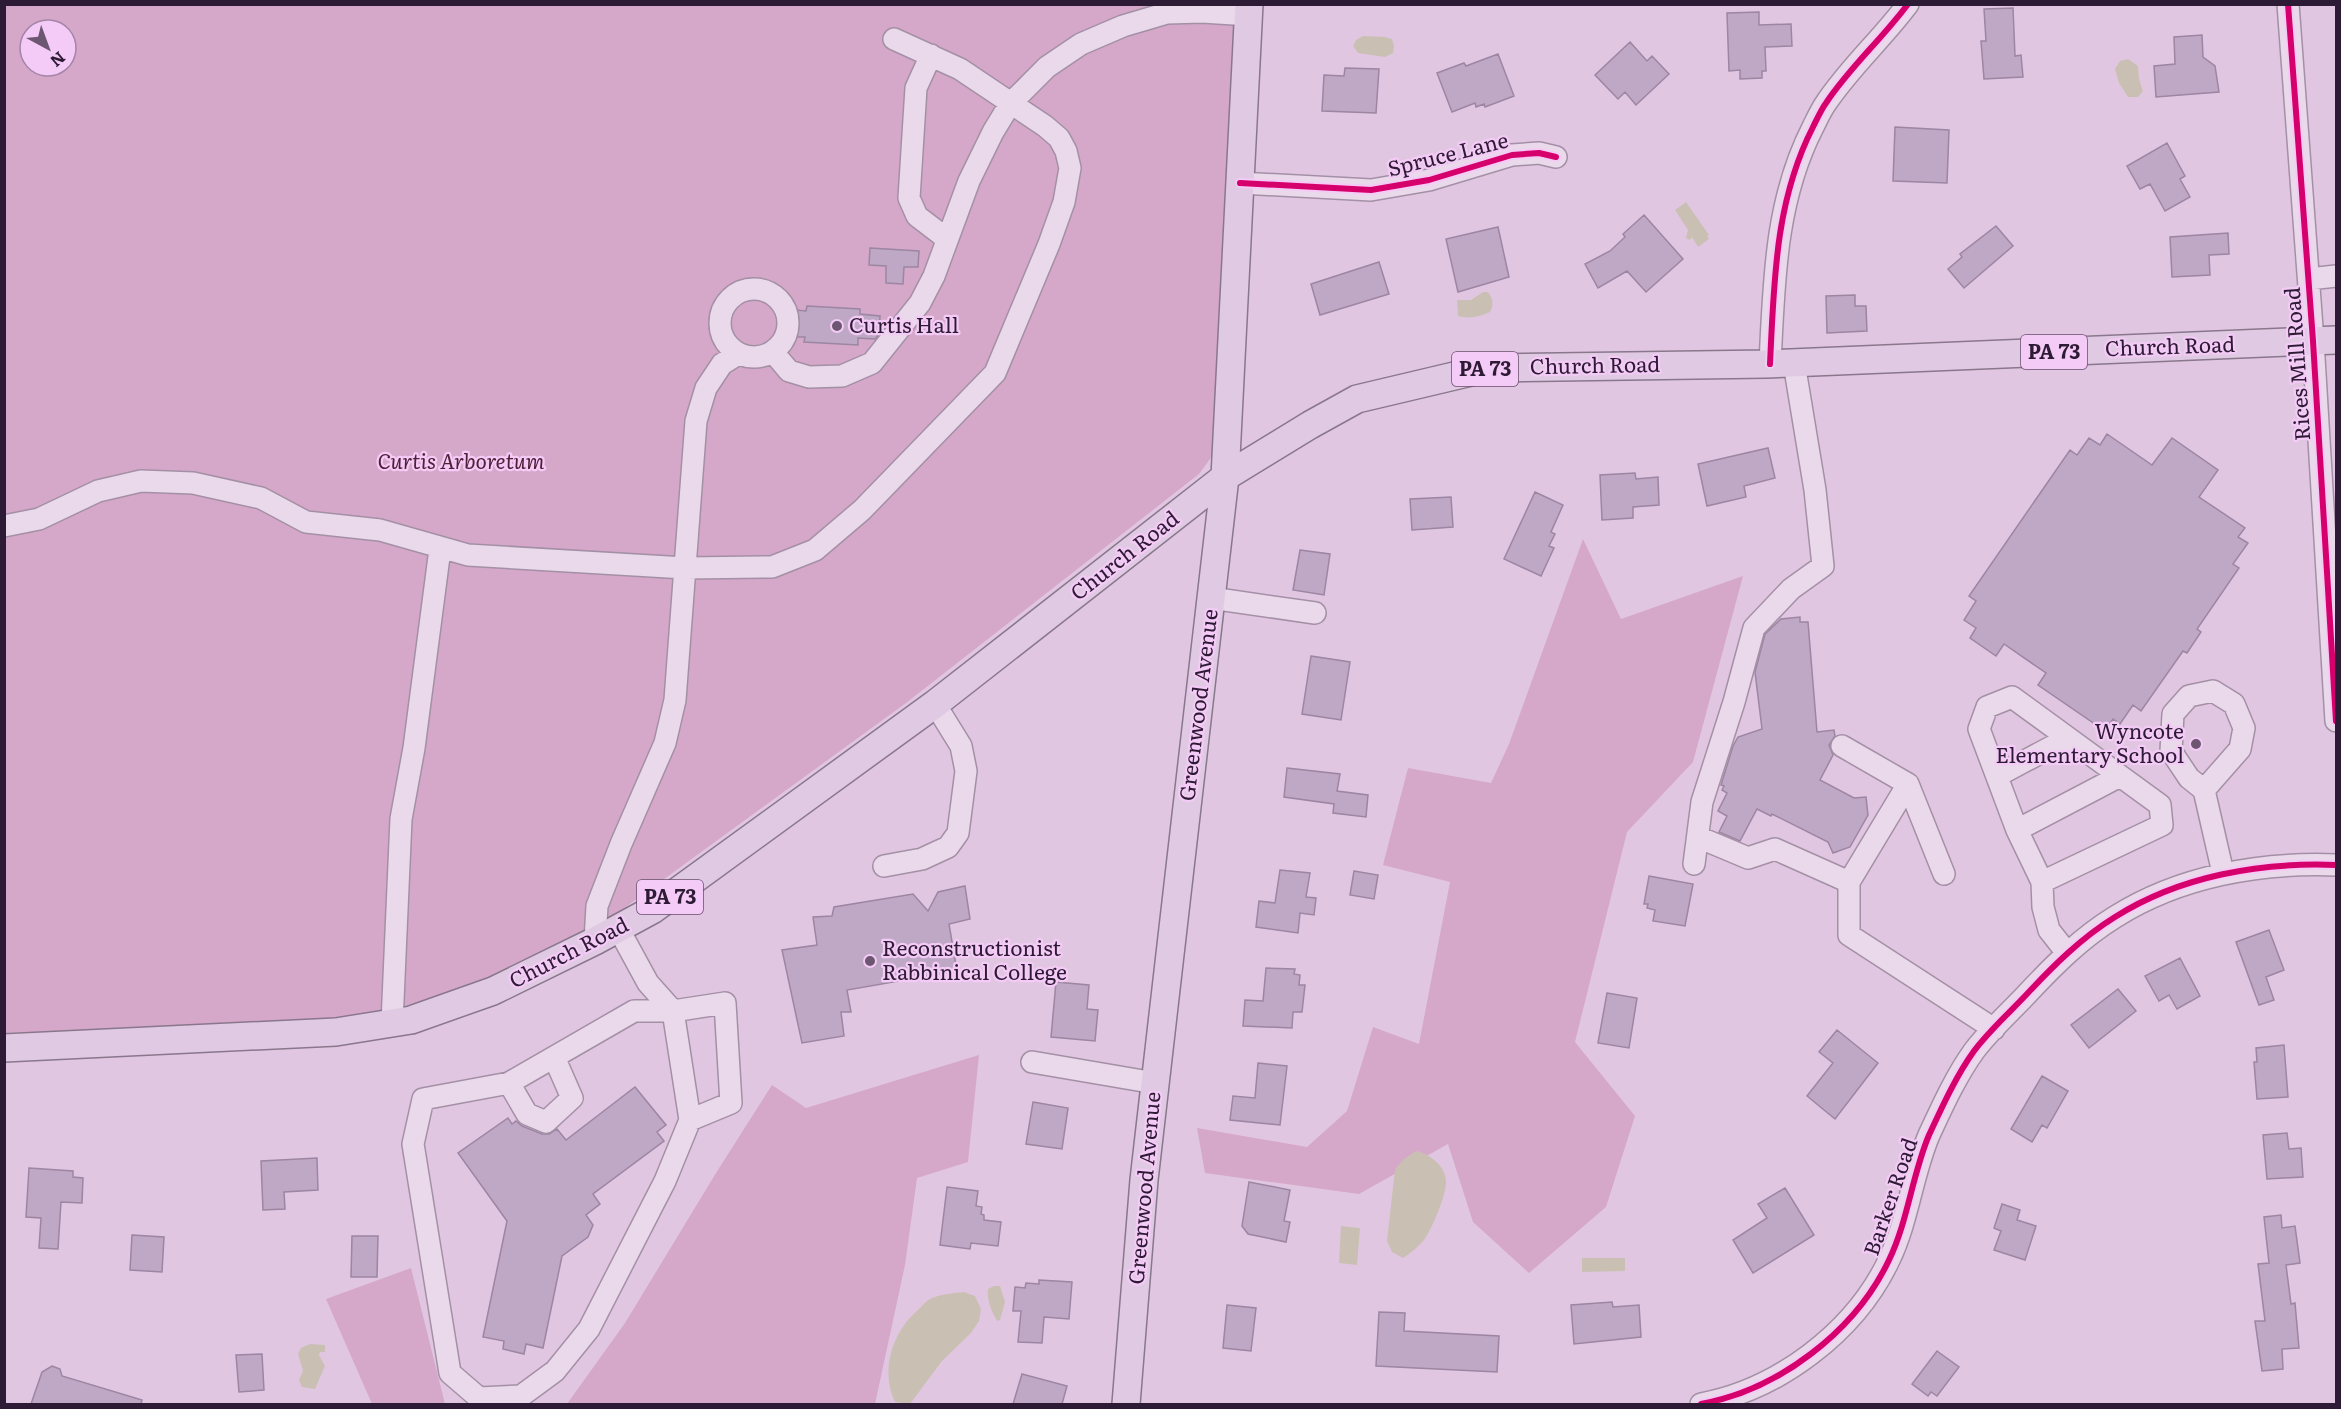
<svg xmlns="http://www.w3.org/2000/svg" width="2341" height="1409" font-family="Literata,serif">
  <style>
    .green { fill: #d5a8c9; fill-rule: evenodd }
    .water { fill: #c9c0b3 }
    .building { fill: #bfa7c6; stroke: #9c86a2; stroke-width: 1.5 }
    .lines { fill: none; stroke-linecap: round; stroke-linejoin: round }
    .minor-casing { stroke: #a490a6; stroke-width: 24 }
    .major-casing { stroke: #89778c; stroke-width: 30 }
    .minor { stroke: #ead9ea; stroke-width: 21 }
    .major { stroke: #e0c9e2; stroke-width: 27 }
    .cycleway-casing { stroke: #f4caf6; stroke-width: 10 }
    .cycleway { stroke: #d6006c; stroke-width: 6 }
    .poi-dot { fill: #6c5671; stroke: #f4caf6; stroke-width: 2 }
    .labels { text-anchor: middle; stroke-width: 4.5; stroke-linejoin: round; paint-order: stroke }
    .shield { fill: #f4caf6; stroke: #694f6e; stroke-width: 1.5 }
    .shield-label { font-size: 20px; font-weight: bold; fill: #2d1a34 }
    .street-label { font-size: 21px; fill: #2d1a34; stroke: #f4caf6 }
    .poi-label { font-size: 21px; fill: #2d1a34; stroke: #f4caf6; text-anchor: start }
    .park-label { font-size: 21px; font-style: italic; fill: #512038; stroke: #f4caf6 }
  </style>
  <rect width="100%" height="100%" fill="#e1c6e2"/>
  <path class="green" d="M 4,5 L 1235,5 L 1213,455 L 1199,474 L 906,703 L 623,909 L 563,944 L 475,985 L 394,1009 L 354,1018 L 307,1022 L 5,1033 ZM 30,30 L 66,30 L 66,66 L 30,66 Z
    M 1583,539 L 1621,619 L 1743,576 L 1693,762 L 1627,832 L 1575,1042 L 1635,1116 L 1606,1207 L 1529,1273 L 1473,1222 L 1448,1144 L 1359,1194 L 1205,1173 L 1197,1128 L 1307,1147 L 1347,1111 L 1373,1027 L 1419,1044 L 1450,882 L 1383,865 L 1408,768 L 1491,783 L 1509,744 Z
    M 979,1055 L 968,1162 L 917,1178 L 905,1265 L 875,1404 L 567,1404 L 625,1323 L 716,1173 L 772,1085 L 806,1108 Z
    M 411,1268 L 445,1404 L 372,1404 L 326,1299 Z"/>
  <path class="water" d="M 1363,36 L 1385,37 L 1392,39 L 1394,46 L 1393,53 L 1385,57 L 1358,53 L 1353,46 L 1356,40 Z
    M 2128,59 L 2138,66 L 2139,79 L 2143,91 L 2138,97 L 2128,97 L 2119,83 L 2115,69 L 2120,61 Z
    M 1686,202 L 1709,235 L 1707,236 L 1709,239 L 1698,247 L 1692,237 L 1690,240 L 1686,238 L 1688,230 L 1675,210 Z
    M 1483,292 L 1488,292 C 1493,299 1494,304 1490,312 C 1479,317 1470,319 1458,316 L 1457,300 L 1471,300 Z
    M 1416,1151 C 1430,1154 1446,1166 1446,1182 C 1446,1196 1432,1229 1424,1240 C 1418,1247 1411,1253 1403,1258 L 1392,1252 L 1387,1241 L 1395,1169 L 1404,1159 Z
    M 1341,1226 L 1360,1228 L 1357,1265 L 1339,1263 Z
    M 1582,1258 L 1625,1258 L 1625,1271 L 1582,1272 Z
    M 994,1286 L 1000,1286 L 1005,1302 L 1000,1320 L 997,1321 C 991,1310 987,1302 988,1289 Z
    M 964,1292 L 975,1296 L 981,1309 L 979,1321 L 971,1333 L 942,1361 L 910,1404 L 895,1402 C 880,1371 892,1332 918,1310 C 922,1306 927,1300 932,1298 C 942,1294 954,1293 964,1292 Z
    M 310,1344 L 325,1345 L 325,1352 L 320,1352 L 319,1355 L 325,1366 L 315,1389 L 302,1387 L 299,1380 L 303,1371 L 298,1354 L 301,1348 Z"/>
  <path class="building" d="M 2013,8 L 2015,56 L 2021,55 L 2023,77 L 1984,79 L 1981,41 L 1986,41 L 1984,9 Z
    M 1759,12 L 1759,25 L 1791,24 L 1792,46 L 1765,47 L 1766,71 L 1762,71 L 1762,78 L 1740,79 L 1740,70 L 1729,71 L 1727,13 Z
    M 2202,35 L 2203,57 L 2215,66 L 2219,92 L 2156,97 L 2154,66 L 2175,64 L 2174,37 Z
    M 1630,42 L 1647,61 L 1652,56 L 1669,74 L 1636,105 L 1625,92 L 1618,99 L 1595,75 Z
    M 1498,54 L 1514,96 L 1485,107 L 1484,104 L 1476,107 L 1475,103 L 1452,112 L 1437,73 L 1464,63 L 1466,66 Z
    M 1345,68 L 1379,69 L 1376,113 L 1322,111 L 1324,75 L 1344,76 Z
    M 1895,127 L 1949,130 L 1947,183 L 1893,181 Z
    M 2167,143 L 2185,176 L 2180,179 L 2190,197 L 2165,211 L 2150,184 L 2140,189 L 2127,166 Z
    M 1644,215 L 1683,259 L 1646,292 L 1627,271 L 1598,288 L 1585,264 L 1610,251 L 1625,237 L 1623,234 Z
    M 1996,226 L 2013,246 L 1964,288 L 1948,269 L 1962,257 L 1960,254 Z
    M 1498,227 L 1509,277 L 1458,292 L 1446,239 Z
    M 2228,233 L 2229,254 L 2209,255 L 2210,275 L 2172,277 L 2170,237 Z
    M 870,248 L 919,251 L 918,267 L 904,267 L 903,284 L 886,283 L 886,266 L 869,265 Z
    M 1379,262 L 1389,294 L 1320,315 L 1311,284 Z
    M 1855,295 L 1855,306 L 1866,306 L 1867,331 L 1827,333 L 1826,296 Z
    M 807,306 L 860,309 L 860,314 L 880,316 L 879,334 L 875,339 L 858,338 L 858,345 L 804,342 L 805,337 L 794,337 L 796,310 L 806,311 Z
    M 2107,434 L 2152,465 L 2172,438 L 2218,470 L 2199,497 L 2245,528 L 2238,537 L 2248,543 L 2233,564 L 2239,568 L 2197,629 L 2201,632 L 2187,653 L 2183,651 L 2141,711 L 2133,705 L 2120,724 L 2113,719 L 2105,731 L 2038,685 L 2046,673 L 2004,644 L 1996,656 L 1970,638 L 1976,628 L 1964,620 L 1976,601 L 1969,596 L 2070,450 L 2077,455 L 2089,438 L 2100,445 Z
    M 1768,448 L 1775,478 L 1744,486 L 1746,497 L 1707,506 L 1698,464 Z
    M 1635,473 L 1636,479 L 1658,477 L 1659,505 L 1633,507 L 1633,518 L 1602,520 L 1600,475 Z
    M 1535,492 L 1563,505 L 1551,532 L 1555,534 L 1549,546 L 1554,548 L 1541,576 L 1504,559 Z
    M 1451,497 L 1453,527 L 1412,530 L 1410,499 Z
    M 1300,550 L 1330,554 L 1324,595 L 1293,590 Z
    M 1800,617 L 1800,622 L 1808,622 L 1817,732 L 1834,730 L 1835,736 L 1829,745 L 1833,755 L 1820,780 L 1854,798 L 1866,797 L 1868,815 L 1850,847 L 1833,853 L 1828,842 L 1772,814 L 1771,816 L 1757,809 L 1740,841 L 1719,832 L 1727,816 L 1718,811 L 1727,793 L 1722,790 L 1724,786 L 1721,785 L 1733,746 L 1738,737 L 1762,729 L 1755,672 L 1765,634 L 1781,619 Z
    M 1311,656 L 1350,662 L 1341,720 L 1302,714 Z
    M 1287,768 L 1340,774 L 1337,791 L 1368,795 L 1366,817 L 1333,813 L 1334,804 L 1284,797 Z
    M 1280,870 L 1310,873 L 1306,897 L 1316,898 L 1314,915 L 1300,913 L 1298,933 L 1256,927 L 1259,901 L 1275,903 Z
    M 1354,871 L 1378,875 L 1374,899 L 1350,895 Z
    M 1649,876 L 1693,884 L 1685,926 L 1653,921 L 1655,910 L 1647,908 L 1648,904 L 1644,904 Z
    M 965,886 L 970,919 L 949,924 L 957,971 L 847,990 L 851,1012 L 841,1012 L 844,1036 L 802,1043 L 782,950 L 817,945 L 813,917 L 832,916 L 834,907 L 913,894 L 928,911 L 938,892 Z
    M 2269,930 L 2284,970 L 2266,977 L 2274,1000 L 2259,1005 L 2236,942 Z
    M 2180,958 L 2200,996 L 2177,1009 L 2169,995 L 2159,1001 L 2145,976 Z
    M 1266,968 L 1295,969 L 1294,974 L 1300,975 L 1299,985 L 1305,985 L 1302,1012 L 1293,1012 L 1292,1028 L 1243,1026 L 1245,1000 L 1263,1001 Z
    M 1056,982 L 1089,985 L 1087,1009 L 1098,1010 L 1095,1041 L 1051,1037 Z
    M 2118,989 L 2136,1011 L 2089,1048 L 2071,1025 Z
    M 1607,993 L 1637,998 L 1629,1048 L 1598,1043 Z
    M 1837,1030 L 1878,1063 L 1835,1119 L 1807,1096 L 1833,1063 L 1819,1052 Z
    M 2284,1045 L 2288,1097 L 2257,1099 L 2254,1062 L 2257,1062 L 2256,1048 Z
    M 1258,1063 L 1287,1066 L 1280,1125 L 1230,1120 L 1233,1096 L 1255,1098 Z
    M 2042,1076 L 2068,1091 L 2047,1128 L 2042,1125 L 2032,1142 L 2011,1129 Z
    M 635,1087 L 666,1125 L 657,1132 L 664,1141 L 593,1194 L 600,1204 L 586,1215 L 593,1225 L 588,1237 L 562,1256 L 543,1348 L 526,1344 L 524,1354 L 503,1349 L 504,1341 L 483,1337 L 507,1221 L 458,1153 L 508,1118 L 512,1124 L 516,1121 L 522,1126 L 542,1134 L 549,1134 L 557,1129 L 566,1140 Z
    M 1033,1102 L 1068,1108 L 1062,1149 L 1026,1144 Z
    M 2287,1133 L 2289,1149 L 2301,1148 L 2303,1177 L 2267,1179 L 2263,1135 Z
    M 317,1158 L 318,1190 L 284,1192 L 285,1209 L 263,1210 L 261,1161 Z
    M 29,1168 L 73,1171 L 73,1177 L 83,1178 L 82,1203 L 61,1202 L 58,1249 L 39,1248 L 41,1218 L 26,1217 Z
    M 1249,1182 L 1290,1190 L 1284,1221 L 1290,1222 L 1286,1242 L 1248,1234 L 1242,1226 Z
    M 947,1187 L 978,1191 L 976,1206 L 982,1207 L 981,1214 L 984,1215 L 984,1220 L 1001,1222 L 998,1246 L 971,1243 L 970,1249 L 940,1245 Z
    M 1785,1188 L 1814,1235 L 1753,1273 L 1733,1240 L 1767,1218 L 1758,1204 Z
    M 2002,1204 L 2020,1210 L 2017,1220 L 2036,1226 L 2025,1260 L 1994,1250 L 2001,1231 L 1994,1228 Z
    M 2281,1215 L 2282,1228 L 2295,1226 L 2300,1263 L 2286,1265 L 2291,1304 L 2295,1303 L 2299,1348 L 2282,1349 L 2283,1369 L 2262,1371 L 2255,1321 L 2265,1321 L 2258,1264 L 2269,1263 L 2264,1217 Z
    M 132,1235 L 164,1237 L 162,1272 L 130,1270 Z
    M 352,1236 L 378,1236 L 377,1277 L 351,1277 Z
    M 1039,1280 L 1072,1282 L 1069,1319 L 1044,1317 L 1042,1343 L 1018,1342 L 1021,1311 L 1013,1311 L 1015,1287 L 1025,1288 L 1026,1283 L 1039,1284 Z
    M 1612,1302 L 1613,1307 L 1639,1305 L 1641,1337 L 1574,1344 L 1571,1305 Z
    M 1227,1305 L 1256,1308 L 1251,1351 L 1223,1348 Z
    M 1379,1312 L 1405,1313 L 1404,1331 L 1499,1336 L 1497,1372 L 1376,1366 Z
    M 1937,1351 L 1959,1367 L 1937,1396 L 1931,1392 L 1928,1396 L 1912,1384 Z
    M 262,1354 L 264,1390 L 239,1392 L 236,1355 Z
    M 52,1366 L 60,1369 L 62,1376 L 142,1400 L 141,1404 L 31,1404 L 42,1372 Z
    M 1022,1374 L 1067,1386 L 1062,1404 L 1013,1404 Z"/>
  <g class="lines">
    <g class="minor-casing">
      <path id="minor" d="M 2288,4 L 2313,341 L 2336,721
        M 931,55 L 916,88 L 909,198 L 917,216 L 947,239
        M 1240,183 L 1371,190 L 1429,180 L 1512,155 L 1539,153 L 1556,157
        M 2309,279 L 2336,276
        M720 323a34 34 0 1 1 68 0a34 34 0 1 1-68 0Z
        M 773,352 L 789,371 L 809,377 L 842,376 L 872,363 L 920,303 L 934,276 L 969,181 L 993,132 L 1010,104 L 1047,67 L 1081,44 L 1123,26 L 1167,13 L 1202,12 L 1250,15
        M 1770,364 C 1774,282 1775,201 1813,127 C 1817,119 1821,110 1826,103 C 1850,67 1882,39 1908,4
        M 4,526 L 39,519 L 98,491 L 141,481 L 193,483 L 261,498 L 306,522 L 380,530 L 468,555 L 685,568 L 772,567 L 815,550 L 862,510 L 995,373 L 1049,244 L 1064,202 L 1070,168 L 1066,151 L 1059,138 L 1045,126 L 960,69 L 894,39
        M 1211,598 L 1315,613
        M 1997,776 L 2068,738
        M 1908,784 L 1944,874
        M 2204,790 L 2240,749 L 2244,728 L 2234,704 L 2213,691 L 2189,696 L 2173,714 L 2171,751 L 2189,778 L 2204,790 L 2223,873
        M 2017,830 L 2120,776
        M 1698,837 L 1748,858 L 1775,849 L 1849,882 L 1908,784 L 1842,746
        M 1694,864 L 1702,802 L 1734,702 L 1754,628 L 1791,589 L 1823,566 L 1815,490 L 1794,363
        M 884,866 L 922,859 L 948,847 L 958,833 L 966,771 L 961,746 L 935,704
        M 1849,882 L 1849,935 L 1994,1029
        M 2042,882 L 2017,830 L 1979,729 L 1987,707 L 2012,697 L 2160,805 L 2162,825 L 2042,882 L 2043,907 L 2049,930 L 2067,953
        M 595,941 L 597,906 L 621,844 L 665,743 L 675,700 L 696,421 L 706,388 L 722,364 L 738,354
        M 392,1023 L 401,819 L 414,748 L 440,549
        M 554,1057 L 572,1098 L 546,1122 L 527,1114 L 509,1083 L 634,1011 L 673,1011 L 725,1003 L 731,1103 L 690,1120 L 673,1011 L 648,983 L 618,928
        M 1032,1062 L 1155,1083
        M 509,1083 L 423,1099 L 413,1144 L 450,1373 L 479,1398 L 521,1396 L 555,1371 L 589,1329 L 665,1181 L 690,1120
        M 1701,1404 C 1778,1390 1855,1332 1889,1260 C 1908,1221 1912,1175 1929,1135 C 1942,1107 1956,1076 1974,1051 C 1989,1031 2009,1013 2026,995 C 2053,966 2081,938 2115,917 C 2180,876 2260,862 2336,865"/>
    </g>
    <g class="major-casing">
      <path id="major" d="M 4,1048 L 336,1032 L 411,1020 L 493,991 L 595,941 L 652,910 L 935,704 L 1225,477 L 1310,425 L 1357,399 L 1488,368 L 1766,364 L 2336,340
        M 1126,1404 L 1144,1180 L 1225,477 L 1249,4"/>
    </g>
    <use href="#minor" class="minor"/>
    <use href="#major" class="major"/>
    <g class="cycleway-casing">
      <path id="cycleway" d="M 2288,4 L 2313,341 L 2336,721
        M 1240,183 L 1371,190 L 1429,180 L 1512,155 L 1539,153 L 1556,157
        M 1770,364 C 1774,282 1775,201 1813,127 C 1817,119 1821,110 1826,103 C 1850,67 1882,39 1908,4
        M 1701,1404 C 1778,1390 1855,1332 1889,1260 C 1908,1221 1912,1175 1929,1135 C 1942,1107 1956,1076 1974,1051 C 1989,1031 2009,1013 2026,995 C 2053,966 2081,938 2115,917 C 2180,876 2260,862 2336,865"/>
    </g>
    <use href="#cycleway" class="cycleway"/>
  </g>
  <g class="poi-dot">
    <circle cx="837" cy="326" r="6"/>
    <circle cx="2196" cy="744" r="6"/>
    <circle cx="870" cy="961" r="6"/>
  </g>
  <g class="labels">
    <g class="shield">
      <rect x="2021" y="335" width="66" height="34" rx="4.5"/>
      <rect x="1452" y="352" width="66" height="34" rx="4.5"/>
      <rect x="637" y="880" width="66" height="34" rx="4.5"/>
    </g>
    <g class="shield-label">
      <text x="2054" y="359">PA 73</text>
      <text x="1485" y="376">PA 73</text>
      <text x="670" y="904">PA 73</text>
    </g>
    <g class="street-label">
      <text transform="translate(1448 155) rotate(-14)" y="7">Spruce Lane</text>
      <text transform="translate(2170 347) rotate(-2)" y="7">Church Road</text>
      <text transform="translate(2298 364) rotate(-94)" y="7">Rices Mill Road</text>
      <text transform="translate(1595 366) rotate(-1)" y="7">Church Road</text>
      <text transform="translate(1125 556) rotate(-38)" y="7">Church Road</text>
      <text transform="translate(1199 705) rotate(-83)" y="7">Greenwood Avenue</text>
      <text transform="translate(569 953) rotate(-27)" y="7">Church Road</text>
      <text transform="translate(1145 1188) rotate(-85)" y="7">Greenwood Avenue</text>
      <text transform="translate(1891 1197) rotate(-71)" y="7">Barker Road</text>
    </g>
    <g class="poi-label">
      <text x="849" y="333">Curtis Hall</text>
      <text x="2184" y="739" text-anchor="end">Wyncote<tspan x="2184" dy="24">Elementary School</tspan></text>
      <text x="882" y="956">Reconstructionist<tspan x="882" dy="24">Rabbinical College</tspan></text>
    </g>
    <g class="park-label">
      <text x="461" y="469">Curtis Arboretum</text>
    </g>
  </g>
  <rect width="2341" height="1409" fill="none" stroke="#2d1a34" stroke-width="12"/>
  <g transform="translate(48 48) rotate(139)"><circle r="28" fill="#f4caf6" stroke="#a484a8" stroke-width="1.5"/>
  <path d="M0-4.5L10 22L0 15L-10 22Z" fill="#6c5671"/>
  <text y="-9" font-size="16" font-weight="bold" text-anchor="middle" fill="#2d1a34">N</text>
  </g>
</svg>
